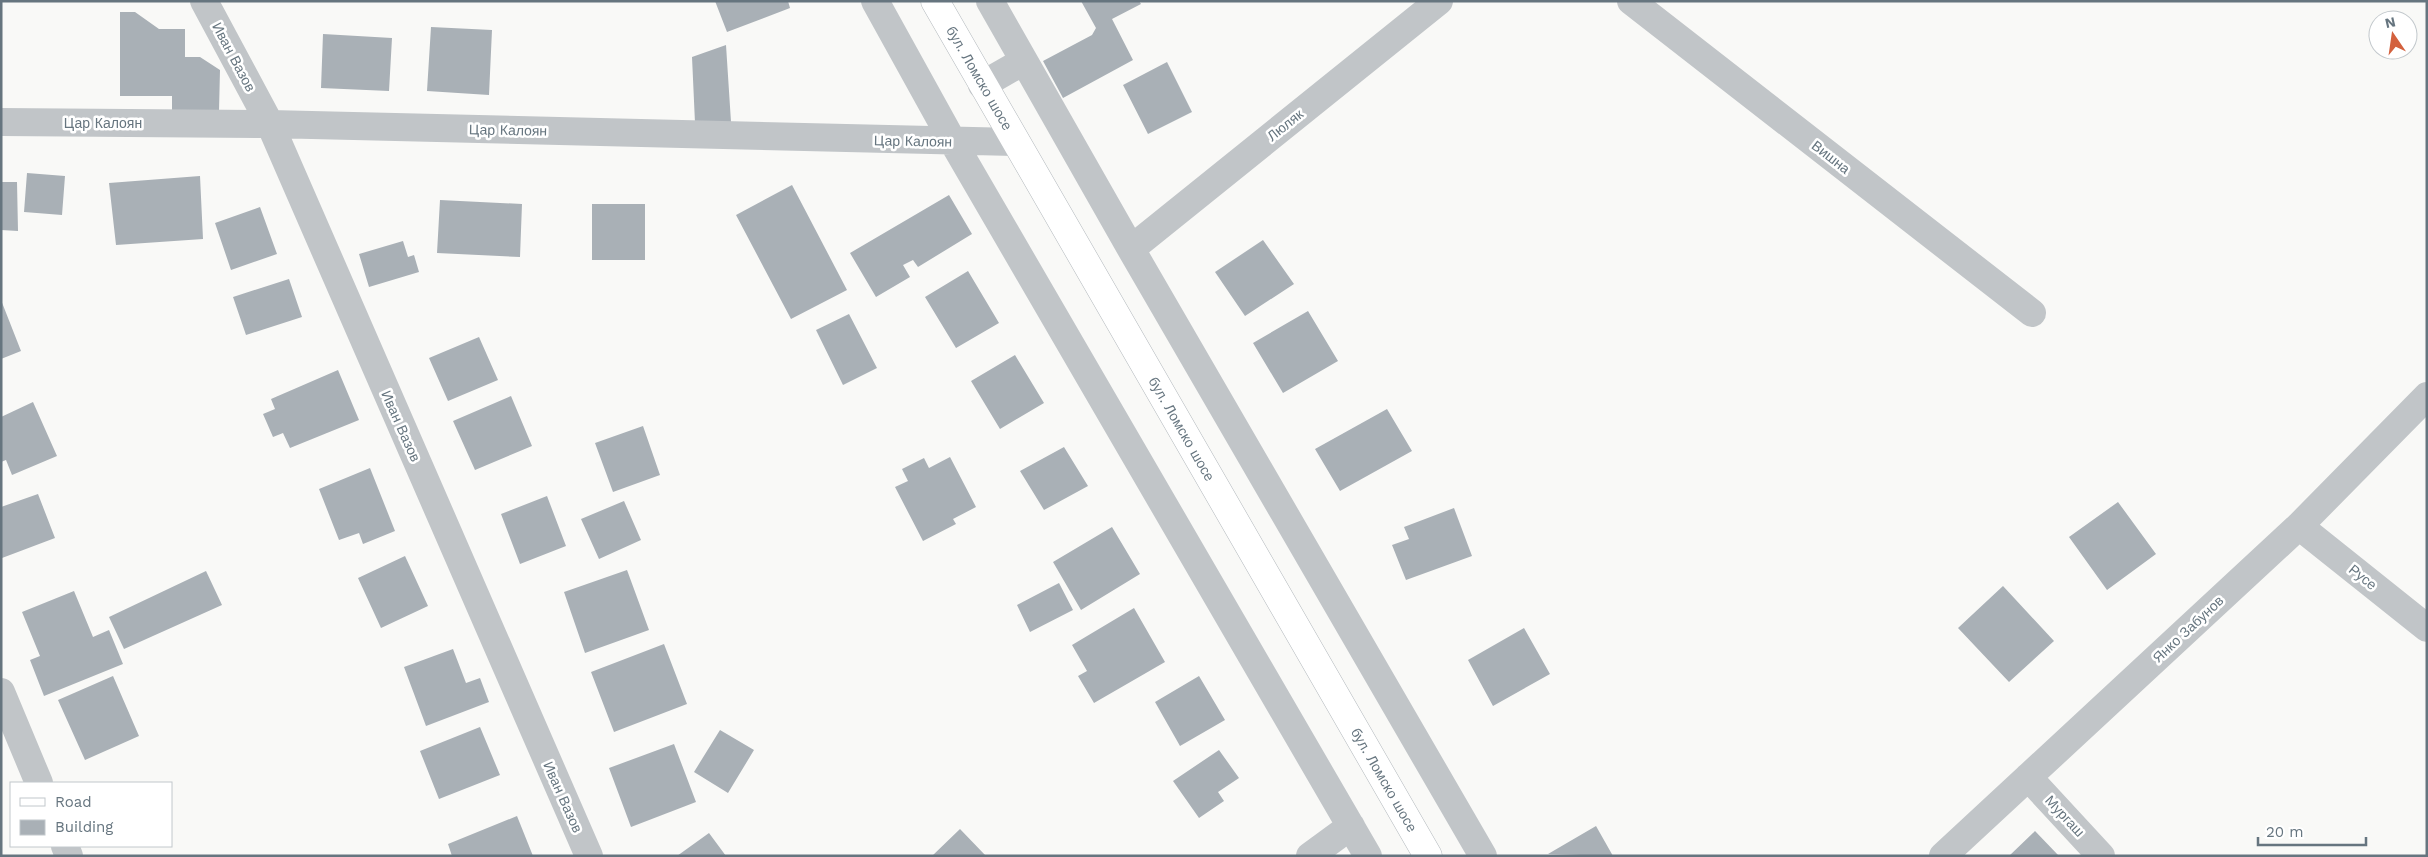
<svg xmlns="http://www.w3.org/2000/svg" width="2428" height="857" font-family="'Work Sans',sans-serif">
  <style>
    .building { fill: #a9b0b6 }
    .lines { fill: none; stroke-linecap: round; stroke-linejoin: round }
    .secondary-casing { stroke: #b3b9bd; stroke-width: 29 }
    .street { stroke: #c1c5c8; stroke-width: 28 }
    .secondary { stroke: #fff; stroke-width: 28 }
    .labels { text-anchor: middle; stroke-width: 5; stroke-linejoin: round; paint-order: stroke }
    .street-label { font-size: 14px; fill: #66757f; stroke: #fff }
  </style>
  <rect width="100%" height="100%" fill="#f9f9f7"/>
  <path class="building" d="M 715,1 L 788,1 L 790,8 L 727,32 Z
    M 1081,1 L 1139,1 L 1141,4 L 1112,19 L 1133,60 L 1063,98 L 1043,61 L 1092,35 L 1096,28 Z
    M 120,12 L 135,12 L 159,29 L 185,29 L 185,57 L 200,57 L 220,70 L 219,111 L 172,111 L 172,96 L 120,96 Z
    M 431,27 L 492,30 L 489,95 L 427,91 Z
    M 323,34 L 392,38 L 389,91 L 321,88 Z
    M 726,45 L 731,122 L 695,123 L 692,57 Z
    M 1167,62 L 1192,112 L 1148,134 L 1123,85 Z
    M 27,173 L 65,176 L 62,215 L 24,212 Z
    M 200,176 L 203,239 L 116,245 L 109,183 Z
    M 1,182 L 17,182 L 18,231 L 1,230 Z
    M 792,185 L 847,290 L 791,319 L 736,215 Z
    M 949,195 L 972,234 L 918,267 L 913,260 L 903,265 L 910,277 L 876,297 L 850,253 Z
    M 440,200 L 522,204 L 520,257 L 437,253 Z
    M 592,204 L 645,204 L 645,260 L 592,260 Z
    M 260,207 L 277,254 L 231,270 L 215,223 Z
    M 1263,240 L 1294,284 L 1245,316 L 1215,272 Z
    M 403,241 L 408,257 L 414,255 L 419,272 L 369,287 L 359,254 Z
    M 968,271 L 999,323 L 956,348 L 925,297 Z
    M 289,279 L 302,317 L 246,335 L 233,297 Z
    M 1,300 L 21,351 L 1,359 Z
    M 1308,311 L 1338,361 L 1283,393 L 1253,343 Z
    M 849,314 L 877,368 L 843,385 L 816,330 Z
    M 479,337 L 498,380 L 448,401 L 429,358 Z
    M 1015,355 L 1044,403 L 1000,429 L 971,381 Z
    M 338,370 L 359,420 L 290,448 L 283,433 L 273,437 L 263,414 L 275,409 L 271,399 Z
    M 511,396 L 532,446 L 475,470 L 453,421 Z
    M 33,402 L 57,456 L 12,475 L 6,460 L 1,462 L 1,417 Z
    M 1387,409 L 1412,451 L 1340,491 L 1315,449 Z
    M 643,426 L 660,475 L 613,492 L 595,443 Z
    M 1064,447 L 1088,486 L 1044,510 L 1020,471 Z
    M 950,457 L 976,507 L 953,519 L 956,524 L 923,541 L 895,487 L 908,481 L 902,469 L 924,458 L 929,468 Z
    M 370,468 L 395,531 L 363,544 L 359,533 L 339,540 L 319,489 Z
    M 38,494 L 55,538 L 2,558 L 1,507 Z
    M 547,496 L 566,546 L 520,564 L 501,514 Z
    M 624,501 L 641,540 L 599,559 L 581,519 Z
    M 2118,502 L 2156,554 L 2107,590 L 2069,537 Z
    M 1454,508 L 1472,556 L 1406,580 L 1392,545 L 1409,539 L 1404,527 Z
    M 1112,527 L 1140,574 L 1081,610 L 1053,562 Z
    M 405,556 L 428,606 L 381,628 L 358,578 Z
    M 627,570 L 649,630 L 585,653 L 564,592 Z
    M 206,571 L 222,605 L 124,649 L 109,617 Z
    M 1059,583 L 1073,610 L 1030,632 L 1017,605 Z
    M 2003,586 L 2054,641 L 2009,682 L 1958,628 Z
    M 74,591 L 93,637 L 109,630 L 123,664 L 44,696 L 30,660 L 40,656 L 22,612 Z
    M 1134,608 L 1165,662 L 1094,703 L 1078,676 L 1087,671 L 1072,645 Z
    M 1524,628 L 1550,674 L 1493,706 L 1468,660 Z
    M 664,644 L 687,704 L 614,732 L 591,672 Z
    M 453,649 L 466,683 L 480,678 L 489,702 L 426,726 L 404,667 Z
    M 113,676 L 139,736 L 85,760 L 58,700 Z
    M 1199,676 L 1225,720 L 1180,746 L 1155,702 Z
    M 480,727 L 500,775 L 439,799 L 420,751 Z
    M 720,730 L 754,750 L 728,793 L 694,772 Z
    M 674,744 L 696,802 L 631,827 L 609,768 Z
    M 1219,750 L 1239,778 L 1218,792 L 1224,801 L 1199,818 L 1173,781 Z
    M 517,816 L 533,856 L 452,856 L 448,844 Z
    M 1596,826 L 1613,856 L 1548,854 Z
    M 960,829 L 986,856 L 932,856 Z
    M 2035,831 L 2059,856 L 2009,856 Z
    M 709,833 L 726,856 L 677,856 Z"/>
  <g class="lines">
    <g class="secondary-casing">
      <g id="secondary">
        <path id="s1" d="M 935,1 L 1428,856"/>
      </g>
    </g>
    <path class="street" d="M 204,1 L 270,124 L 589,856
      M 875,1 L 953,142 L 1368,856
      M 990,1 L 1131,249 L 1483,856
      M 1631,1 L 2032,313
      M 982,85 L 1024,61
      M 1,122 L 270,124 L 1015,142
      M 1131,249 L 1439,1
      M 2299,526 L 2427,628
      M 1,692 L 39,783
      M 2028,777 L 2101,856
      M 65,846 L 69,856
      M 1310,856 L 1351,826
      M 1943,856 L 2299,526 L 2427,396"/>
    <use href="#secondary" class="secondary"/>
  </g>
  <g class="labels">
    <g class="street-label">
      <text transform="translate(234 57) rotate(62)" y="5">Иван Вазов</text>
      <text dy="5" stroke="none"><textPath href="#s1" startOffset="89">бул. Ломско шосе</textPath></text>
      <text x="103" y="128">Цар Калоян</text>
      <text transform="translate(1285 125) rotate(-39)" y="5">Люляк</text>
      <text transform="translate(508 130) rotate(1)" y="5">Цар Калоян</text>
      <text transform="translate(913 141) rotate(1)" y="5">Цар Калоян</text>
      <text transform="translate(1831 157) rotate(38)" y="5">Вишна</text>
      <text transform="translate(401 426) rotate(66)" y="5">Иван Вазов</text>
      <text dy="5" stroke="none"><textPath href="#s1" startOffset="494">бул. Ломско шосе</textPath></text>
      <text transform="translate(2363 577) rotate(39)" y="5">Русе</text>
      <text transform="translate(2188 629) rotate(-43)" y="5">Янко Забунов</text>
      <text dy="5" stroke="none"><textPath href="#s1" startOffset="899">бул. Ломско шосе</textPath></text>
      <text transform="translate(563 797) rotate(66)" y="5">Иван Вазов</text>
      <text transform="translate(2065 816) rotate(47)" y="5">Мургаш</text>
    </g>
  </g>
  <rect width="2428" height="857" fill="none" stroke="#66757f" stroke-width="5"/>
  <rect x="10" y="782" width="162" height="65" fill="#ffffff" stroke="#c2c8cc"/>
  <rect x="20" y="798" width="25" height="8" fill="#ffffff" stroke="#c2c8cc"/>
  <text x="55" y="807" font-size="15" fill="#66757f">Road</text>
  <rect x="20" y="820" width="25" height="15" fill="#a9b0b6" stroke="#c2c8cc"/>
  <text x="55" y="832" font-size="15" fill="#66757f">Building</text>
  <g transform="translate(2393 35) rotate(347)"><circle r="24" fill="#ffffff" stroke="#c2c8cc"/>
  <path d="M0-4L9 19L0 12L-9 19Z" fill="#d3613e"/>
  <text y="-8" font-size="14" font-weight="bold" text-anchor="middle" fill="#66757f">N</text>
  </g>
  <path d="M2258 837v8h108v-8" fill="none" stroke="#66757f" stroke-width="2.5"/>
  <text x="2266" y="837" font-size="15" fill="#66757f" stroke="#ffffff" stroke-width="4" paint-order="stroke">20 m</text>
</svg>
